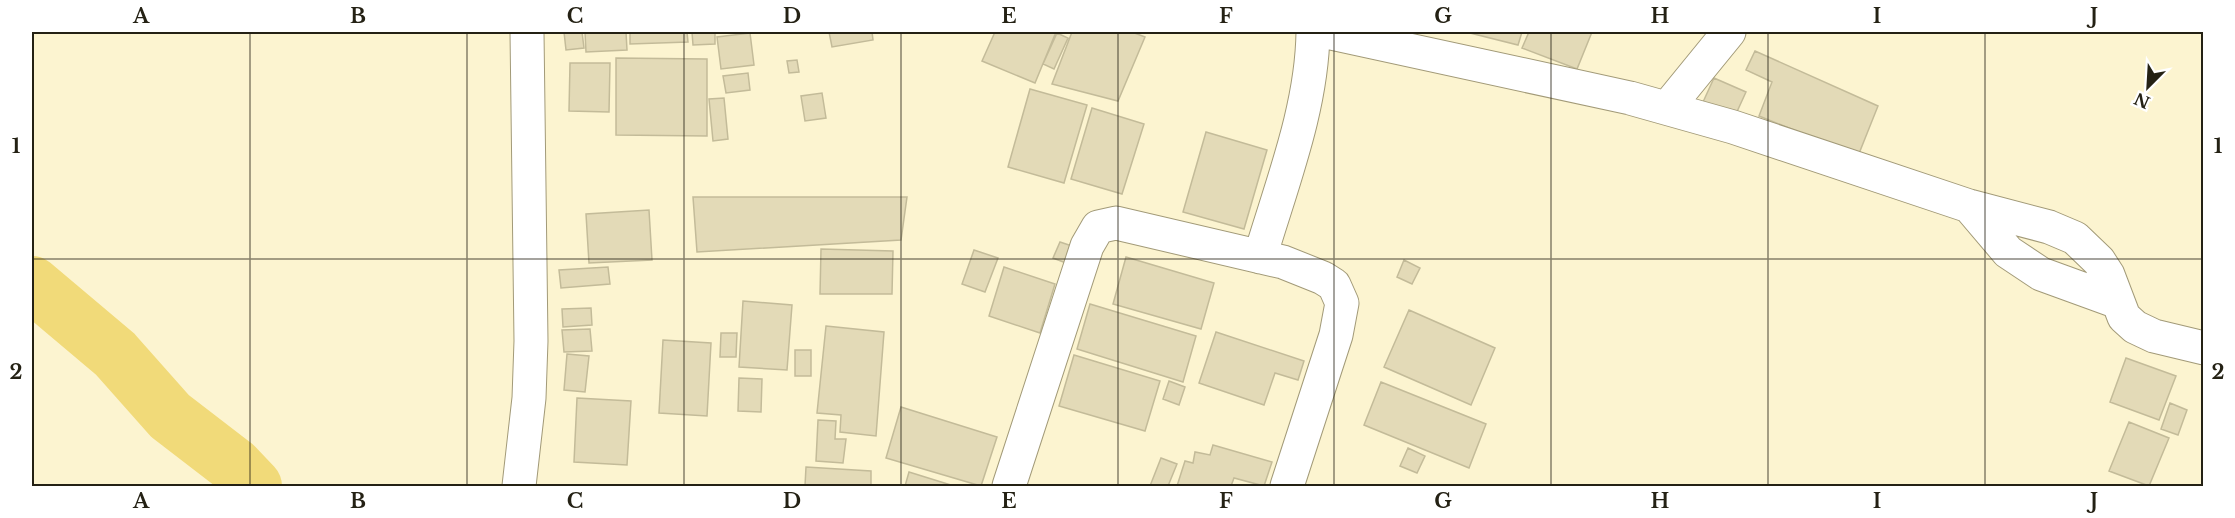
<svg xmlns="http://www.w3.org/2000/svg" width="2235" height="518" font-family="'Libre Baskerville',serif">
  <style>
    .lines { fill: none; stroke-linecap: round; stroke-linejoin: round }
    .river { stroke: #f1da79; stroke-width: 56 }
    .building { fill: #e3dab7; stroke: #c3bb99; stroke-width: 1.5 }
    .street-casing { stroke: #a29a78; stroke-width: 35 }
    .secondary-casing { stroke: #a29a78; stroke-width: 35 }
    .street { stroke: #fff; stroke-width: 33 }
    .secondary { stroke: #fff; stroke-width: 33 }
    .grid { fill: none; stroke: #242114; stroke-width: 1.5; stroke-opacity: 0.55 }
    .neatline { fill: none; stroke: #242114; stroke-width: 2 }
    .grid-label { font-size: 20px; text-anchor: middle; font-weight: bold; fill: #242114 }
  </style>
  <rect width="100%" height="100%" fill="#fcf4d0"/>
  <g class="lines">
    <path class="river" d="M 32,284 L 115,354 L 170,416 L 235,466 L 254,486"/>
  </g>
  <path class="building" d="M 564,32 L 582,32 L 584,48 L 566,50 Z
    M 585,32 L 626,32 L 627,50 L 586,52 Z
    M 630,32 L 687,32 L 688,42 L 630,44 Z
    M 692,32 L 715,32 L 715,44 L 693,45 Z
    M 829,32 L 872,32 L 873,40 L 832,47 Z
    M 995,32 L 1056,32 L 1035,83 L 982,61 Z
    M 1072,32 L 1132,32 L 1145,37 L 1118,101 L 1052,84 Z
    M 1466,32 L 1522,32 L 1518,45 Z
    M 1529,32 L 1592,32 L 1577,69 L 1522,48 Z
    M 750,33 L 754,65 L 721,69 L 717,37 Z
    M 1057,33 L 1068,38 L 1054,69 L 1043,64 Z
    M 1755,51 L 1878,106 L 1858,156 L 1759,116 L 1772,82 L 1746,70 Z
    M 616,58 L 707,59 L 707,136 L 616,135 Z
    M 797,60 L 799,72 L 789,73 L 787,61 Z
    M 570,63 L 610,63 L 609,112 L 569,111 Z
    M 748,73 L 750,90 L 726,93 L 723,76 Z
    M 1714,78 L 1746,92 L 1735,116 L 1703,102 Z
    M 1030,89 L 1087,105 L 1064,183 L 1008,167 Z
    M 822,93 L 826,118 L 805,121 L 801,96 Z
    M 724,98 L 728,139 L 713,141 L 709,99 Z
    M 1092,108 L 1144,124 L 1122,194 L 1071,179 Z
    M 1206,132 L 1267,150 L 1244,229 L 1183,212 Z
    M 693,197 L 907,197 L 901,240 L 697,252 Z
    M 649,210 L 652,260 L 589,263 L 586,214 Z
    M 1060,242 L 1072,246 L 1066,263 L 1053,258 Z
    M 821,249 L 893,251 L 892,294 L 820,294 Z
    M 974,250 L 998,258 L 985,292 L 962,284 Z
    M 1126,257 L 1214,283 L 1201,329 L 1113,304 Z
    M 1404,260 L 1420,268 L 1412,284 L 1397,277 Z
    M 608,267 L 610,284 L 561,288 L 559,270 Z
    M 1004,267 L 1055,284 L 1040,333 L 989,316 Z
    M 743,301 L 792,305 L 787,370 L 739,367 Z
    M 1090,304 L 1196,336 L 1183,382 L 1077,349 Z
    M 591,308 L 592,325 L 563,327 L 562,309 Z
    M 1409,310 L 1495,348 L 1471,405 L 1384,367 Z
    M 826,326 L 884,332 L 876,436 L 840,432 L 841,415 L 817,413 Z
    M 590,329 L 592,351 L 564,352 L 562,330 Z
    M 1216,332 L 1304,361 L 1298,380 L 1275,373 L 1264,405 L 1199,383 Z
    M 721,333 L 737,333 L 736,357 L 720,357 Z
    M 663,340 L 711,343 L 707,416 L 659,413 Z
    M 795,350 L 811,350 L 811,376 L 795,376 Z
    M 567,354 L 589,356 L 585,392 L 564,390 Z
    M 1074,355 L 1160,381 L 1145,431 L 1059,406 Z
    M 2126,358 L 2176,376 L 2159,420 L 2110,402 Z
    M 739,378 L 762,379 L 761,412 L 738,411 Z
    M 1169,381 L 1185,387 L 1179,405 L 1163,399 Z
    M 1381,382 L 1486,424 L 1469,468 L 1364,425 Z
    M 577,398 L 631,401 L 627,465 L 574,462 Z
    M 2170,403 L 2187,410 L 2178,435 L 2161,429 Z
    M 901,407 L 997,437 L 981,486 L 886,458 Z
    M 818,420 L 836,421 L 835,439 L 846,439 L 843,463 L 816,461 Z
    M 2129,422 L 2169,438 L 2149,486 L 2109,471 Z
    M 1213,445 L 1272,462 L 1264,486 L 1234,478 L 1231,486 L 1177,486 L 1185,461 L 1193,463 L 1195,452 L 1210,455 Z
    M 1408,448 L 1425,456 L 1417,473 L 1400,466 Z
    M 1161,458 L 1177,464 L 1168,486 L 1150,486 Z
    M 806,467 L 871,471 L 871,486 L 805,486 Z
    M 909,472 L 954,486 L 905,486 Z"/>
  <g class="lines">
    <g class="street-casing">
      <path id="street" d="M 1326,32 L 1630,98 L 1733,127 L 1969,206 L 2049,227 L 2075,238 L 2099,261 L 2108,275 L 2124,317 L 2135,327 L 2154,336 L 2204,348
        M 1667,108 L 1729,32
        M 1969,206 L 2008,252 L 2041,274 L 2118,302
        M 1260,257 C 1282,183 1312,108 1313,32
        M 1009,486 L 1087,246 L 1098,227 L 1116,223 L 1283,262 L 1323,278 L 1334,285 L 1342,303 L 1336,335 L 1287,486"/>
    </g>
    <g class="secondary-casing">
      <path id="secondary" d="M 519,486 L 529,398 L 531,341 L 527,32"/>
    </g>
    <use href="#street" class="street"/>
    <use href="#secondary" class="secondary"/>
  </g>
  <path class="grid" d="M 250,32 L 250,486M 467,32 L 467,486M 684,32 L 684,486M 901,32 L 901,486M 1118,32 L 1118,486M 1334,32 L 1334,486M 1551,32 L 1551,486M 1768,32 L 1768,486M 1985,32 L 1985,486M 32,259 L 2204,259"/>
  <rect width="2235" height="518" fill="none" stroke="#ffffff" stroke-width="66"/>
  <g transform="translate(2148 87) rotate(204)" stroke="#ffffff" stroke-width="4.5" paint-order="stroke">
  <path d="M0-4.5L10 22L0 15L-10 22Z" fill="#242114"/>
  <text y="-9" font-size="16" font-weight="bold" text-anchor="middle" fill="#242114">N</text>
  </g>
  <rect x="33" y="33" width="2169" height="452" class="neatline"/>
  <g class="grid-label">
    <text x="141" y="23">A</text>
    <text x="358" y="23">B</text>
    <text x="575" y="23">C</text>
    <text x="792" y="23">D</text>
    <text x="1009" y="23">E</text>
    <text x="1226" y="23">F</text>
    <text x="1443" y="23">G</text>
    <text x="1660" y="23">H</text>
    <text x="1877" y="23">I</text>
    <text x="2094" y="23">J</text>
    <text x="16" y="153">1</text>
    <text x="2218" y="153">1</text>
    <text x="16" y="379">2</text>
    <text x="2218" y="379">2</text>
    <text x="141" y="508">A</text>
    <text x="358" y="508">B</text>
    <text x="575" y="508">C</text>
    <text x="792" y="508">D</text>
    <text x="1009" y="508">E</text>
    <text x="1226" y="508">F</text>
    <text x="1443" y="508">G</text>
    <text x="1660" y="508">H</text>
    <text x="1877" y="508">I</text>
    <text x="2094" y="508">J</text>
  </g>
</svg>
